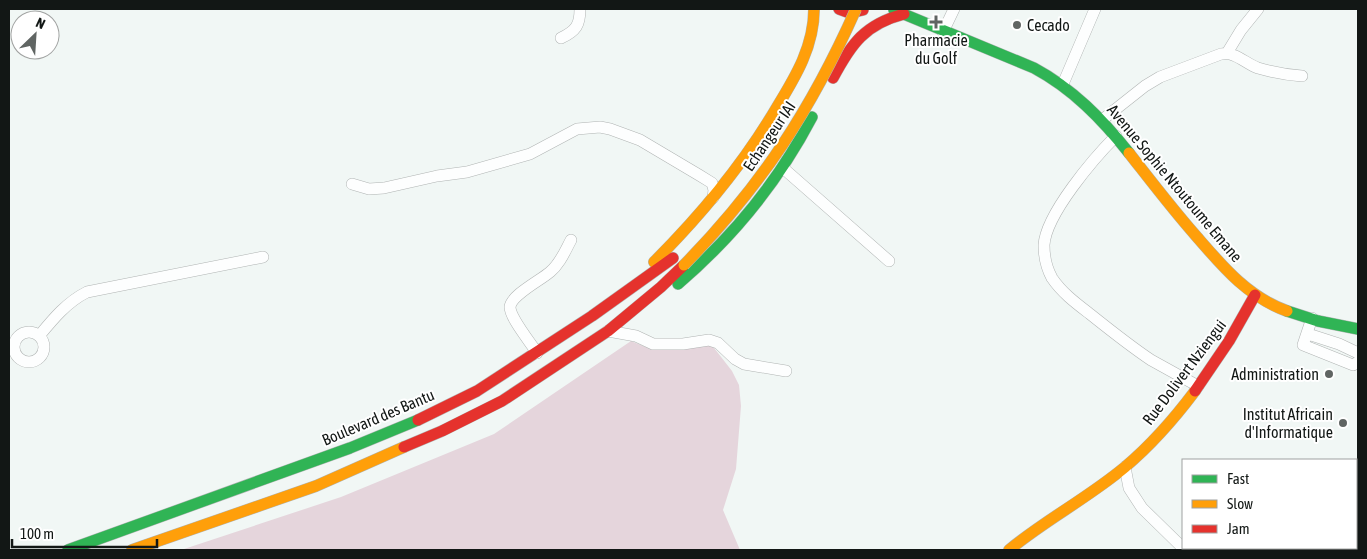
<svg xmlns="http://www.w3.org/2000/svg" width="1367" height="559" font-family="'Asap Condensed',sans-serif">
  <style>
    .green { fill: #e5d5dc }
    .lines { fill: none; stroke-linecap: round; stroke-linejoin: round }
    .street-casing { stroke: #b0b4b3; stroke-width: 12 }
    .fast-casing { stroke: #b0b4b3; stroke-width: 12 }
    .slow-casing { stroke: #b0b4b3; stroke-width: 12 }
    .jam-casing { stroke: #b0b4b3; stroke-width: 12 }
    .street { stroke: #fdfefe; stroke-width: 11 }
    .fast { stroke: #30b455; stroke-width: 11 }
    .slow { stroke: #ff9f0a; stroke-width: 11 }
    .jam { stroke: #e5322d; stroke-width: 11 }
    .slow-bridge-casing { stroke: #b0b4b3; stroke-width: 12; stroke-linecap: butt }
    .slow-bridge { stroke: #ff9f0a; stroke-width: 11 }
    .poi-dot { fill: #606563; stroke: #fff; stroke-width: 2 }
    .labels { text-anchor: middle; stroke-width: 4; stroke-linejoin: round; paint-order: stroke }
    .poi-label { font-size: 16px; fill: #121715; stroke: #fff; text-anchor: end }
    .street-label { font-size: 16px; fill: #121715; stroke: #fff }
  </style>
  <rect width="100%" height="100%" fill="#f1f7f5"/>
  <path class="green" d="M 631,341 L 646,347 L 711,344 L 732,371 L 739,385 L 741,406 L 736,469 L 723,510 L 740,550 L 181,550 L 341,497 L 494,434 Z"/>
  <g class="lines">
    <g class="street-casing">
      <path id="street" d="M 943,32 L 954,9
        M 561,38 C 576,31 580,25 580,9
        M 1227,53 L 1241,30 L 1258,9
        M 1063,84 L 1095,9
        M 1102,120 L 1145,86 L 1160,77 L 1221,54 C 1235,51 1246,64 1258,68 C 1272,72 1287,75 1302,76
        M 1116,136 C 1094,158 1046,214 1044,245 C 1044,256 1047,269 1052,278 C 1062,293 1077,304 1090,314 C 1110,330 1130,346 1151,360 C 1167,369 1182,377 1198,386
        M 783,168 L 889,261
        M 352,184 L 369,189 L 384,188 L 437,176 L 467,172 L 530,154 L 577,129 L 600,127 L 610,129 L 640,140 L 699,175 L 712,183 L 714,190 L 713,198
        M 1312,318 L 1303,345 L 1353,365 L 1358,362
        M 608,331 L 636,336 L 653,344 L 683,344 L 709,340 L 718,343 L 735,359 L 744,364 L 786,371
        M14 347a15 15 0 1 1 30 0a15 15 0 1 1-30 0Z
        M 1308,334 L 1339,344 L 1358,353
        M 39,336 C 53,319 67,302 87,292 L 263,257
        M 537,353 C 531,343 510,318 510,307 C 511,295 541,280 550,272 C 560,264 565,251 571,240
        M 1125,467 L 1129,488 L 1142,508 L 1185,550"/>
    </g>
    <g class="fast-casing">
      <path id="fast" d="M 894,10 L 1034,68 C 1073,89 1102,119 1129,153
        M 678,284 C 734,236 778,182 812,117
        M 1287,311 L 1318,321 L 1358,329
        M 68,550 L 350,448 L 418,420"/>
    </g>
    <g class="slow-casing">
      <path id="slow" d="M 1129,153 C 1151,181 1173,210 1197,237 C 1223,267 1248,297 1287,311
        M 654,262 C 701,215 743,165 777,107 C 796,76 814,46 814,9
        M 132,550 L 316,486 L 404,447
        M 1009,550 C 1045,520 1088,498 1125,467 C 1151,445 1174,419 1195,391"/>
    </g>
    <g class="jam-casing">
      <path id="jam" d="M 839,9 L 850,13 L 863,10
        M 833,78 C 851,44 865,24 904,14
        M 1195,391 L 1229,341 L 1255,295
        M 418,420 L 477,391 L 592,316 L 673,258
        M 404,447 L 442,431 L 502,401 L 608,331 L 661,287 L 684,265"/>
    </g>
    <use href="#street" class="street"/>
    <use href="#fast" class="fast"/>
    <use href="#slow" class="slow"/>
    <use href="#jam" class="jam"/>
    <g class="slow-bridge-casing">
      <path id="slow-bridge" d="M 684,265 C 762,185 811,110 856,9"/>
    </g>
    <use href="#slow-bridge" class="slow-bridge"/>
  </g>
  <g class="poi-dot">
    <path d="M933.5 14.5h5v5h5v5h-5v5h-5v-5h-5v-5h5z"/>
    <circle cx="1017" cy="25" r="5"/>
    <circle cx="1329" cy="374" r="5"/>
    <circle cx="1343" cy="423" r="5"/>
  </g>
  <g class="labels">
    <g class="poi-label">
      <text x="1027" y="31" text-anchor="start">Cecado</text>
      <text x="936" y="46" text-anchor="middle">Pharmacie<tspan x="936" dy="18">du Golf</tspan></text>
      <text x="1319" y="380">Administration</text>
      <text x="1333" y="420">Institut Africain<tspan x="1333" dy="18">d'Informatique</tspan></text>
    </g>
    <g class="street-label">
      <text transform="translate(769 136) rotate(-56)" y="6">Echangeur IAI</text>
      <text transform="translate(1175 183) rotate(50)" y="6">Avenue Sophie Ntoutoume Emane</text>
      <text transform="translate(1184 372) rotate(-53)" y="6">Rue Dolivert Nziengui</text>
      <text transform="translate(378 417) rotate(-23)" y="6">Boulevard des Bantu</text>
    </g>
  </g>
  <rect width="1367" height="559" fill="none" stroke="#121715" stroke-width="20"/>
  <rect x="1182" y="459" width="175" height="90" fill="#ffffff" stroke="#a0a2a1"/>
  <rect x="1192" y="475" width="25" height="8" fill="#30b455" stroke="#a0a2a1"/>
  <text x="1227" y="484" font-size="15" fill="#121715">Fast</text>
  <rect x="1192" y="500" width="25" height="8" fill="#ff9f0a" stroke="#a0a2a1"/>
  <text x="1227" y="509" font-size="15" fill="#121715">Slow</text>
  <rect x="1192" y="525" width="25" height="8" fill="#e5322d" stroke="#a0a2a1"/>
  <text x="1227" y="534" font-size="15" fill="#121715">Jam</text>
  <g transform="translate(35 35) rotate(25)"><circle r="24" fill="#ffffff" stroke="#a0a2a1"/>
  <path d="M0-4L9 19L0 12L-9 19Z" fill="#606563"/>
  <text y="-8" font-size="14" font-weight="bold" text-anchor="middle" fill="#121715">N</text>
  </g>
  <path d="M12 539v8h145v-8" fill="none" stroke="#121715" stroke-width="2.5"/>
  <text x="20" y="539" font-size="15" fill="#121715" stroke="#ffffff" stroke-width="4" paint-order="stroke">100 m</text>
</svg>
